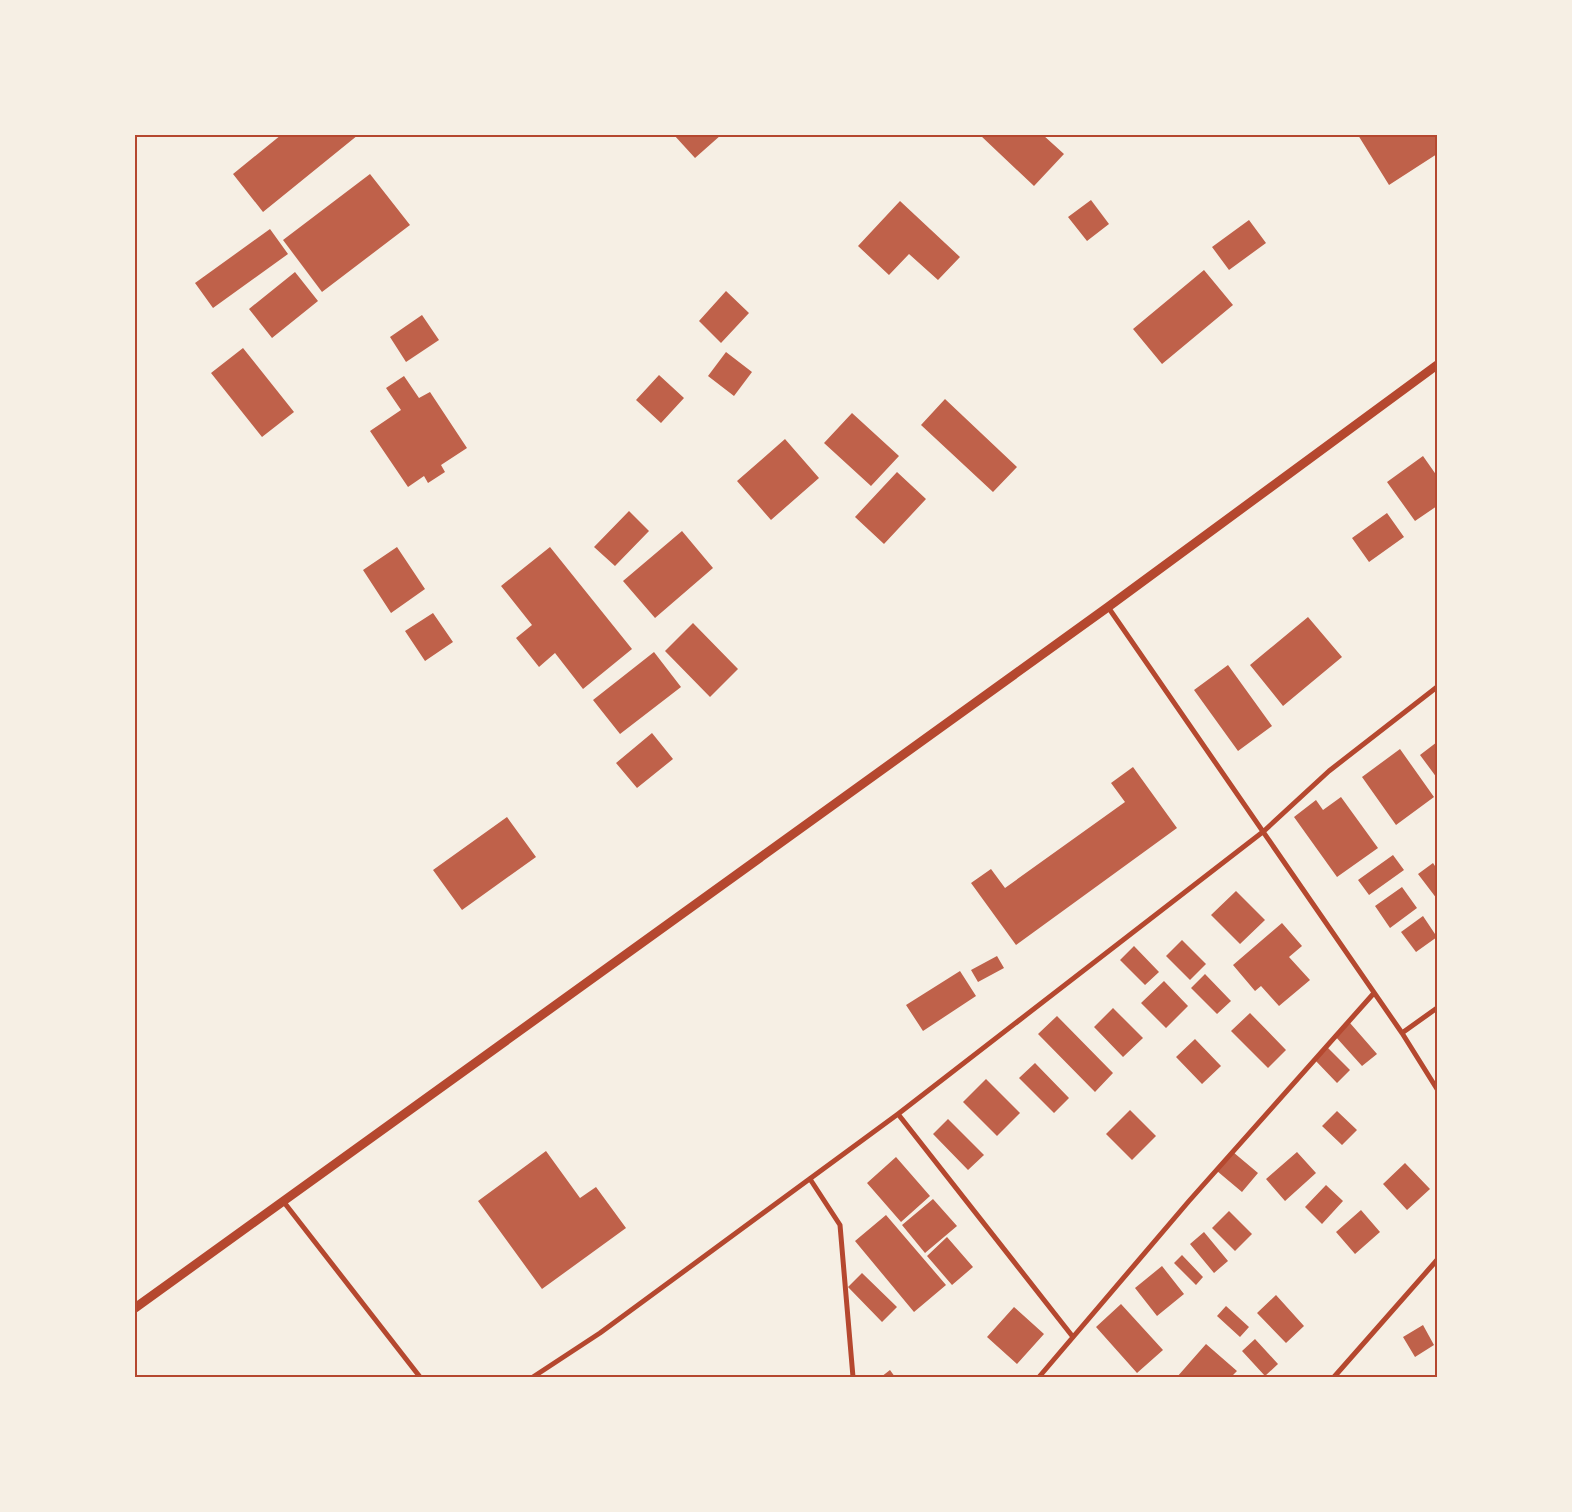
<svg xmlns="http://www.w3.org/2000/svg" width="1572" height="1512" font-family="'Nunito Sans',sans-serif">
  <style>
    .building { fill: #bf614a }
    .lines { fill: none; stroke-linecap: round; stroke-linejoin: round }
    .minor { stroke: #b5482f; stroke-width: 5 }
    .tertiary { stroke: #b5482f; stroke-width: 9 }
    .neatline { fill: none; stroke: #b5482f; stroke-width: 2 }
  </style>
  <rect width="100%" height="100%" fill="#f6efe4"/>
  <path class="building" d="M 281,135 L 358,135 L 263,212 L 233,174 Z
    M 674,135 L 721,135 L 695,158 Z
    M 980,135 L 1043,135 L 1064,154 L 1034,186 Z
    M 1358,135 L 1437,135 L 1437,154 L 1389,185 Z
    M 370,174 L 410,225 L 322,292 L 283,240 Z
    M 1091,200 L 1109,224 L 1087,241 L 1068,217 Z
    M 900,201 L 960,257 L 938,280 L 909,254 L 889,275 L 858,246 Z
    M 1249,220 L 1266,243 L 1229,270 L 1212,247 Z
    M 270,229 L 288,254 L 213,308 L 195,283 Z
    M 1204,270 L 1233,305 L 1162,364 L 1133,329 Z
    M 295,272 L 318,301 L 272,338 L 249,309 Z
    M 726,291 L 749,313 L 721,343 L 699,321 Z
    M 422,315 L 439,340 L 406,362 L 390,337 Z
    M 243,348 L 294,412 L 262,437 L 211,373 Z
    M 726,352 L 752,372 L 734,396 L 708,376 Z
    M 659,375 L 684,398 L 661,423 L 636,400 Z
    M 404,376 L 419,398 L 430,392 L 467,448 L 441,465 L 445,472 L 428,483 L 424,476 L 408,487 L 370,431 L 401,410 L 386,388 Z
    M 945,399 L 1017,467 L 993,492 L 921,425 Z
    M 852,413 L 899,456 L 871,486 L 824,443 Z
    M 785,439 L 819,478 L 771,520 L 737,481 Z
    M 1423,456 L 1437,476 L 1437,506 L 1415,521 L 1387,482 Z
    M 897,472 L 926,499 L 884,544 L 855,517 Z
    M 629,511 L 649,531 L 615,566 L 594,547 Z
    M 1387,513 L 1404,537 L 1369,562 L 1352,538 Z
    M 682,531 L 713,568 L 655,618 L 623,581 Z
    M 397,547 L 425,589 L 391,613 L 363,570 Z
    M 550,547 L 632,649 L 583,689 L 555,653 L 539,667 L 516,638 L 532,625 L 501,586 Z
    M 433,613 L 453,642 L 425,661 L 405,631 Z
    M 1308,617 L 1342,657 L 1283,706 L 1250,665 Z
    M 693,623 L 738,669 L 710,697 L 665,651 Z
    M 654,652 L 681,687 L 620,734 L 593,700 Z
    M 1228,665 L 1272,726 L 1238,751 L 1194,690 Z
    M 652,733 L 673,759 L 637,788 L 616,763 Z
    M 1437,742 L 1437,778 L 1420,755 Z
    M 1400,749 L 1434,797 L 1396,825 L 1362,777 Z
    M 1133,767 L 1177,828 L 1016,945 L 971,883 L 991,869 L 1005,888 L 1125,802 L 1111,783 Z
    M 1341,797 L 1378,848 L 1337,877 L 1294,817 L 1316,800 L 1323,810 Z
    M 507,817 L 536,857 L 462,910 L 433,870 Z
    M 1393,855 L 1404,870 L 1369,895 L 1358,880 Z
    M 1433,863 L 1437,869 L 1437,899 L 1418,874 Z
    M 1402,887 L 1417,908 L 1390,928 L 1375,906 Z
    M 1236,891 L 1265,920 L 1240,944 L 1211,915 Z
    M 1423,916 L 1437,937 L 1416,952 L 1401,932 Z
    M 1282,923 L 1302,946 L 1289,957 L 1310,980 L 1279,1006 L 1261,986 L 1255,991 L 1233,965 Z
    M 1182,940 L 1206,964 L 1190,980 L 1166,956 Z
    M 1134,946 L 1159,972 L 1145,985 L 1120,960 Z
    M 997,956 L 1004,968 L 978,982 L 971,970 Z
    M 960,971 L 976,996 L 923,1031 L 906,1005 Z
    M 1205,974 L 1231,1001 L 1217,1014 L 1191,988 Z
    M 1164,981 L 1188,1006 L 1166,1028 L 1141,1003 Z
    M 1113,1008 L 1143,1038 L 1123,1057 L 1094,1027 Z
    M 1250,1013 L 1286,1050 L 1268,1068 L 1231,1031 Z
    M 1057,1016 L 1113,1073 L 1095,1092 L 1038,1034 Z
    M 1350,1023 L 1377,1054 L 1362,1066 L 1335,1036 Z
    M 1195,1039 L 1221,1066 L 1202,1084 L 1176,1057 Z
    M 1327,1047 L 1350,1070 L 1337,1083 L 1314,1059 Z
    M 1035,1063 L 1069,1098 L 1054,1113 L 1019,1078 Z
    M 986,1079 L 1020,1113 L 997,1136 L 963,1102 Z
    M 1130,1110 L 1156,1136 L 1132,1160 L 1106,1134 Z
    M 1337,1111 L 1357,1130 L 1342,1145 L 1322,1126 Z
    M 948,1119 L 984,1155 L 968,1170 L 933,1134 Z
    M 546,1151 L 580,1198 L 596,1187 L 626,1228 L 542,1289 L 478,1201 Z
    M 1233,1152 L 1258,1173 L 1242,1192 L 1217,1171 Z
    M 1297,1152 L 1316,1173 L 1285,1201 L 1266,1179 Z
    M 896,1157 L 930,1196 L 901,1222 L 867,1183 Z
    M 1405,1163 L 1430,1189 L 1407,1210 L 1383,1184 Z
    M 1326,1185 L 1343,1201 L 1322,1224 L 1305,1207 Z
    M 933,1199 L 957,1226 L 925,1253 L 902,1225 Z
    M 1361,1210 L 1380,1232 L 1355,1254 L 1336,1232 Z
    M 1229,1211 L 1252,1234 L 1235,1251 L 1212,1228 Z
    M 886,1215 L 946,1285 L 914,1312 L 855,1241 Z
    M 1204,1232 L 1228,1261 L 1214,1273 L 1190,1244 Z
    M 947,1237 L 973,1267 L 952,1285 L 927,1256 Z
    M 1182,1255 L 1203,1277 L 1196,1285 L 1174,1263 Z
    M 1162,1266 L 1184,1294 L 1157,1316 L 1135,1288 Z
    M 862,1273 L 897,1307 L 882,1322 L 848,1287 Z
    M 1276,1295 L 1304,1326 L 1286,1343 L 1257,1313 Z
    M 1121,1304 L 1163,1350 L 1137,1373 L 1096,1327 Z
    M 1226,1306 L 1249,1327 L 1240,1337 L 1217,1316 Z
    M 1014,1307 L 1044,1334 L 1017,1364 L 987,1337 Z
    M 1423,1325 L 1434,1345 L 1415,1357 L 1403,1337 Z
    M 1255,1339 L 1278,1364 L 1265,1376 L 1242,1351 Z
    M 1206,1344 L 1237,1371 L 1231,1377 L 1177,1377 Z
    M 890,1370 L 895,1377 L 881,1377 Z"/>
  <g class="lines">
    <path class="minor" d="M 1108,607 L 1402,1033 L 1437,1089
      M 1402,1033 L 1437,1008
      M 898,1114 L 1073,1337
      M 810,1179 L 840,1225 L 853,1377
      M 283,1201 L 420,1377
      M 533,1377 L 600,1333 L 898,1114 L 1264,831 L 1329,771 L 1437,687
      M 1039,1377 L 1189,1201 L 1374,993
      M 1334,1377 L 1437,1260"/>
    <path class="tertiary" d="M 135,1308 L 1108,607 L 1437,365"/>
  </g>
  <rect width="1572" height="1512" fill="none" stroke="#f6efe4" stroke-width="272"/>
  <rect x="136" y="136" width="1300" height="1240" class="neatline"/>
</svg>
